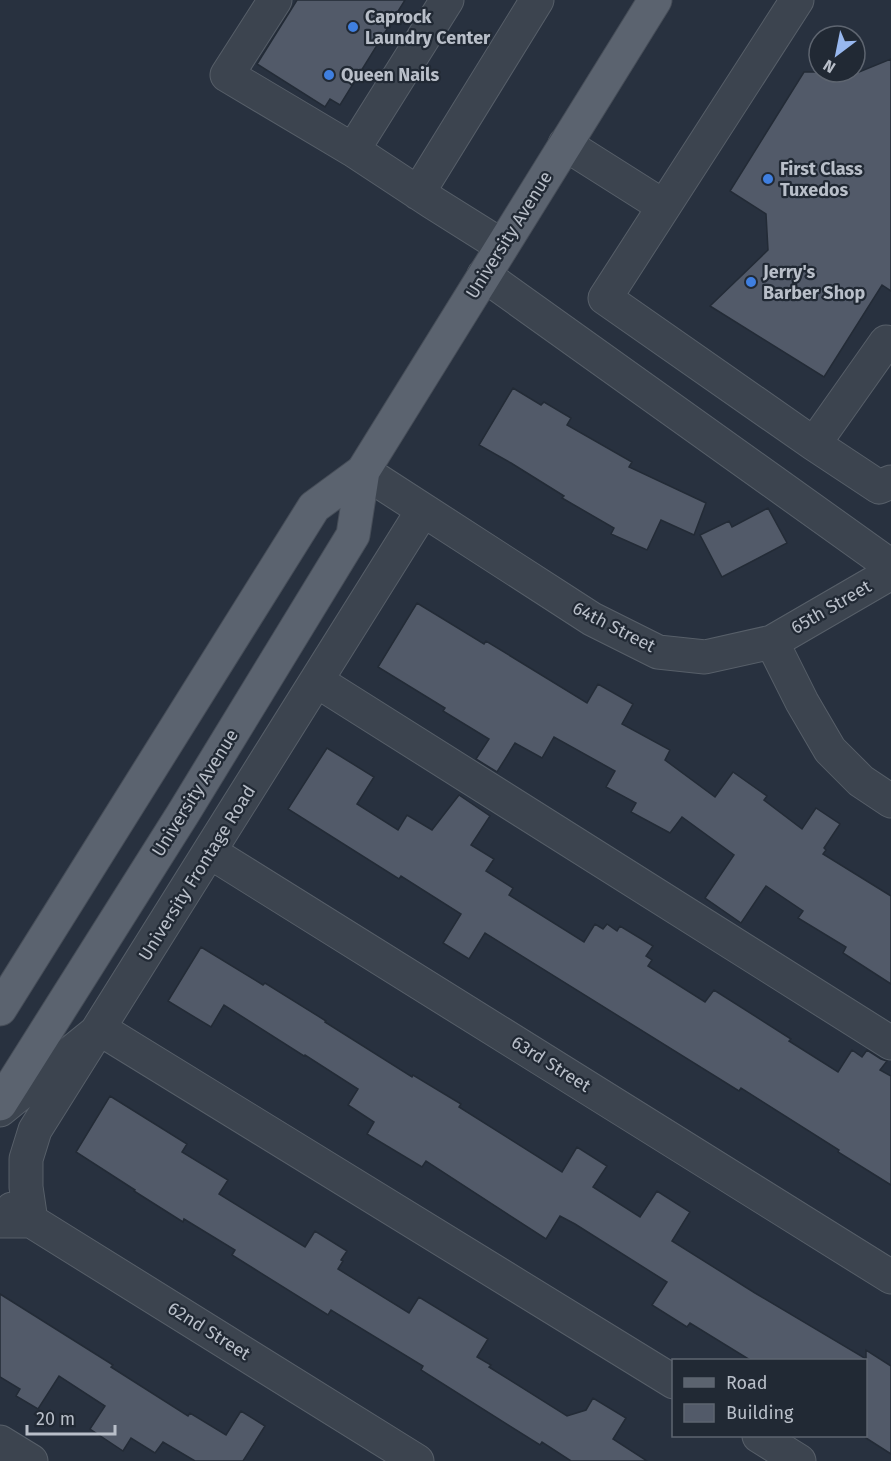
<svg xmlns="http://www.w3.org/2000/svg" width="891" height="1461" font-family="'Fira Sans',sans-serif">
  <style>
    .building { fill: #525a69; stroke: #232b36; stroke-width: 1.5 }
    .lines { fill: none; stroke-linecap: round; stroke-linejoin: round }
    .minor-casing { stroke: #575f69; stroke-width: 35 }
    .major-casing { stroke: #464d58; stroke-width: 35 }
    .minor { stroke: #3c444f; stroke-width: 33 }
    .major { stroke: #5b636f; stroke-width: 33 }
    .shop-dot { fill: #3f7fe0; stroke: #212934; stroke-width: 2 }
    .labels { text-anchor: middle; stroke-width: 4.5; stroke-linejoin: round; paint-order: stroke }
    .poi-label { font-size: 18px; font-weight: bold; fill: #b9bfc9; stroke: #212934; text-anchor: start }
    .street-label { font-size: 18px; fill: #b9bfc9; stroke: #212934 }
  </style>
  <rect width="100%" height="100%" fill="#28313f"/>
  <path class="building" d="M 297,0 L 405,0 L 340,105 L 330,99 L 325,107 L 257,64 Z
    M 891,59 L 891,291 L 882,285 L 824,377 L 710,306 L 768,250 L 766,214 L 730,191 L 804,72 L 859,72 Z
    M 513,388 L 541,405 L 544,402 L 571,418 L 567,425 L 632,462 L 629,467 L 706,503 L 694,535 L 661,520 L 647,550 L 611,534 L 614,528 L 562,498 L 564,496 L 511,463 L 479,445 Z
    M 768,508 L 787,543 L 722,577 L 700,535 L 729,521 L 732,527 Z
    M 417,603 L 484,644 L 486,641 L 587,703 L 598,684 L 633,704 L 622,724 L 670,750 L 665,760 L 715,797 L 733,772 L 767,796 L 764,800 L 802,829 L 816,808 L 840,824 L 824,848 L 826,850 L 823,854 L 891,896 L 891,984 L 843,953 L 846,947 L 798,918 L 803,911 L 766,886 L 741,923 L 705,898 L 734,855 L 682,817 L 670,833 L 631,812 L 636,803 L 606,787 L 615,771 L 554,737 L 542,758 L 515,743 L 497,772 L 476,759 L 489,739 L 443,711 L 445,708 L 378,667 Z
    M 327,748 L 374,777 L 357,804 L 398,830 L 407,815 L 432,830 L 459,795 L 490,816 L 471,845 L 494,859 L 486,871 L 513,888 L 509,895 L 584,942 L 595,924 L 603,929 L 607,924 L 617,931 L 620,926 L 653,946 L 646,956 L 652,960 L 648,966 L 705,1002 L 714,990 L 791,1039 L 789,1041 L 838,1072 L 852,1050 L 862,1057 L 867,1050 L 881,1059 L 887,1061 L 880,1070 L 891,1076 L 891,1185 L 838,1152 L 839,1150 L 741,1088 L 739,1091 L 485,933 L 469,959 L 443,943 L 461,914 L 401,876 L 399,879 L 288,809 Z
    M 201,947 L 263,985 L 265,983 L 326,1021 L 325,1022 L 412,1077 L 413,1075 L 461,1104 L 459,1107 L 562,1172 L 577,1147 L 607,1166 L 593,1187 L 640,1217 L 657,1191 L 690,1212 L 672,1241 L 755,1293 L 866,1359 L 866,1350 L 891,1366 L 891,1454 L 866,1438 L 866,1360 L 750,1360 L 690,1323 L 687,1327 L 652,1305 L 667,1282 L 575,1224 L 560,1216 L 546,1239 L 426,1161 L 422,1167 L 367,1134 L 374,1122 L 348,1105 L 358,1089 L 305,1055 L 304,1056 L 224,1005 L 211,1027 L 168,1001 Z
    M 110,1096 L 187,1144 L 182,1152 L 228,1180 L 219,1194 L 305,1247 L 315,1231 L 347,1251 L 341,1260 L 343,1261 L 338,1269 L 409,1313 L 419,1297 L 488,1339 L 477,1357 L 491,1365 L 489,1367 L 567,1416 L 586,1410 L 593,1398 L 626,1418 L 613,1439 L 647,1461 L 571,1461 L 542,1442 L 540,1445 L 421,1370 L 423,1366 L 331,1310 L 328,1315 L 232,1255 L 235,1250 L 184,1219 L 183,1222 L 134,1191 L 135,1190 L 76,1152 Z
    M 0,1294 L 113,1365 L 111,1367 L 188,1416 L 190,1413 L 226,1435 L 241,1411 L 265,1426 L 243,1461 L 195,1461 L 163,1442 L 155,1453 L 131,1438 L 123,1451 L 90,1429 L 105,1406 L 59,1376 L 38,1409 L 16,1396 L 20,1389 L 0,1377 Z"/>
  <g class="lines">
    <g class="minor-casing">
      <path id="minor" d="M 275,0 L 227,75 L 353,150 L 432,202 L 502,246
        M 797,0 L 605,298 L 814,444 L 879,487 L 891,482
        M 565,144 L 663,206
        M 353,150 L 447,0
        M 418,193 L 537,0
        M 484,275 L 891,566
        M 814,444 L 886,342 L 891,343
        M 363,471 L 592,619 L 658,652 L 705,657 L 772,642 L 802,702 L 830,750 L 861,781 L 891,801
        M 772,642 L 891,573
        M 317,681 L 891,1043
        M 210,852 L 891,1277
        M 0,1110 L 100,1029 L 674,1382
        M 12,1209 L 417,1461
        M 0,1221 L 31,1221 L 26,1187 L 26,1159 L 35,1130 L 423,510
        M 759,1436 L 799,1461
        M 0,1442 L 31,1461"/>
    </g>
    <g class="major-casing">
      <path id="major" d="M 0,1009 L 314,507 L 363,471 L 655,0
        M 0,1104 L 184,812 L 353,535 L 363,471"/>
    </g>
    <use href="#minor" class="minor"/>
    <use href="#major" class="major"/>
  </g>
  <g class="shop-dot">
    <circle cx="353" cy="27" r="6"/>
    <circle cx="329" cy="75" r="6"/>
    <circle cx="768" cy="179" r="6"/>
    <circle cx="751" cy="282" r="6"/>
  </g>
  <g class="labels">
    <g class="poi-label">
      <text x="365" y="23">Caprock<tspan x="365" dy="21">Laundry Center</tspan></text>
      <text x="341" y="81">Queen Nails</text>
      <text x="780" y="175">First Class<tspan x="780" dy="21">Tuxedos</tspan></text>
      <text x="763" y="278">Jerry's<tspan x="763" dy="21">Barber Shop</tspan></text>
    </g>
    <g class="street-label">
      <text transform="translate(509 235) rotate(-58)" y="6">University Avenue</text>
      <text transform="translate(831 607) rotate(-30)" y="6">65th Street</text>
      <text transform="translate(614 627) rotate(27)" y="6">64th Street</text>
      <text transform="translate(195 793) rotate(-58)" y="6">University Avenue</text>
      <text transform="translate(197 873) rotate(-58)" y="6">University Frontage Road</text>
      <text transform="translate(551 1064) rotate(32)" y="6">63rd Street</text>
      <text transform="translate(209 1331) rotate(32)" y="6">62nd Street</text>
    </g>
  </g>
  <rect x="672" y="1359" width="195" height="78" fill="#212934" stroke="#5e6570" stroke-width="1.5"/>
  <rect x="684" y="1378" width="30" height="9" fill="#5b636f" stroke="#5e6570" stroke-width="1.5"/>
  <text x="726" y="1389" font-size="18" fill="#b9bfc9">Road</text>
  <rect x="684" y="1404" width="30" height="18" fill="#525a69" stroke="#5e6570" stroke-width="1.5"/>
  <text x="726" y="1419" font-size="18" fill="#b9bfc9">Building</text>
  <g transform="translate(837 54) rotate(212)"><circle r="28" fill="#212934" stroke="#5e6570" stroke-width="1.5"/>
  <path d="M0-4.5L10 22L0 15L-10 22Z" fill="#98b8ef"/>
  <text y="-9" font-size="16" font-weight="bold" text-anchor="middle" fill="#b9bfc9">N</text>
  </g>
  <path d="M27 1425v9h88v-9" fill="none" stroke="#b9bfc9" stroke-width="3"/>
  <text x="36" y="1425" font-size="18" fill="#b9bfc9" stroke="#212934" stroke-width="4.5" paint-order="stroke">20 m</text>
</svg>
